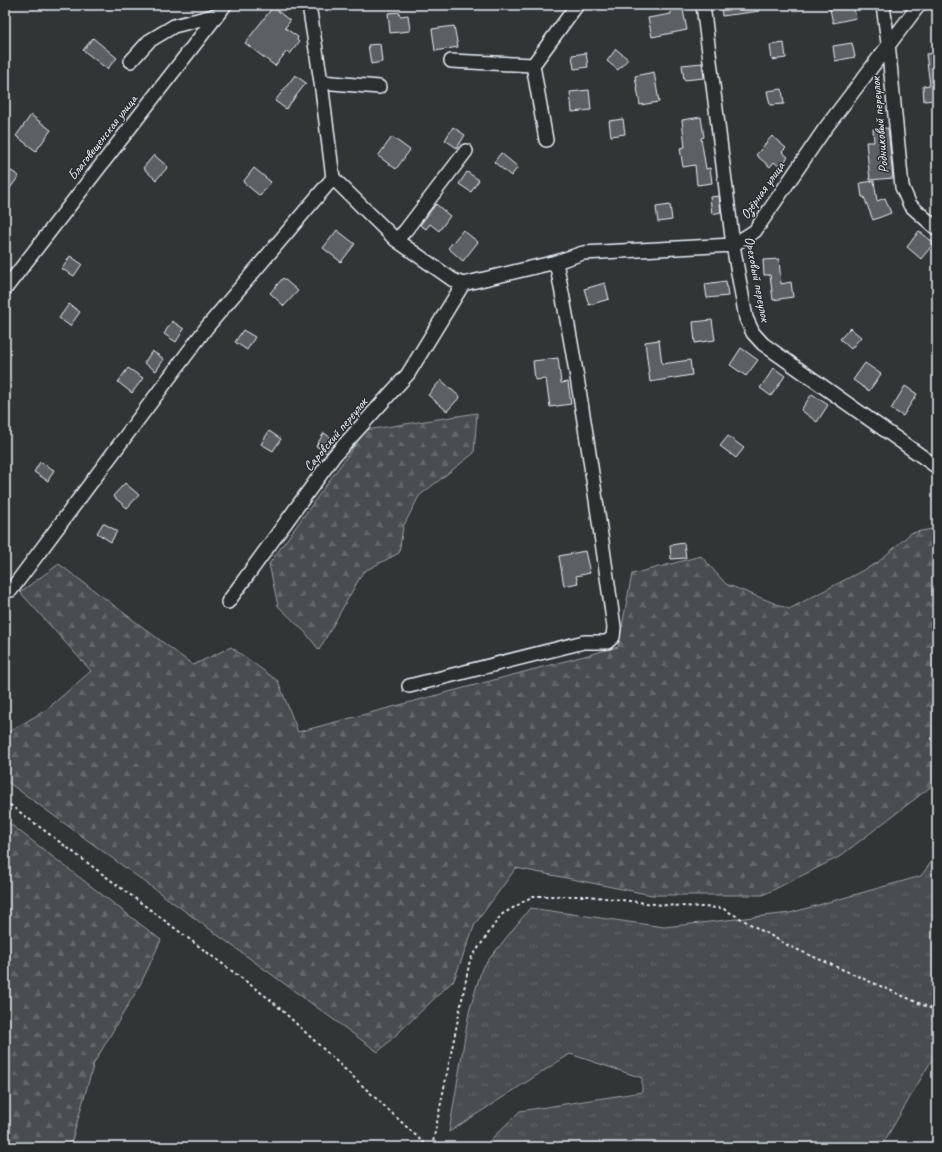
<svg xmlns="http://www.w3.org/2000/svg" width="942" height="1152" font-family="Caveat,sans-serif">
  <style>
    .grass { fill: url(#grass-tufts); stroke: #989fa4 }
    .forest { fill: url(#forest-firs); stroke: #989fa4 }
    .building { fill: #5c6063; stroke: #e8f1f8 }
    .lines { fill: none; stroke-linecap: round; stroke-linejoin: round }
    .street-casing { stroke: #e8f1f8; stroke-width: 16 }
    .path { stroke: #e8f1f8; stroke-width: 2; stroke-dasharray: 3 3; stroke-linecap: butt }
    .street { stroke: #2a2d2e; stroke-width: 13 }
    .labels { text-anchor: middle; stroke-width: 3; stroke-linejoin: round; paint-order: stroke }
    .street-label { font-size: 14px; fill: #e8f1f8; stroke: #2a2d2e }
  </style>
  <defs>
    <pattern id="grass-tufts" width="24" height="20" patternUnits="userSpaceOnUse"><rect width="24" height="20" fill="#494d4f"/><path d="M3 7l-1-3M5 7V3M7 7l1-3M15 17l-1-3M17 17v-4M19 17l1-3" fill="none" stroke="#636769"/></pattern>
    <pattern id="forest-firs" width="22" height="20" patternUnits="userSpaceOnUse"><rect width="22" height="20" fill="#494d4f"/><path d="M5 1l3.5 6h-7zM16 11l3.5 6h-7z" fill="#636769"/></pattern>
  </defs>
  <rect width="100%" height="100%" fill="#323536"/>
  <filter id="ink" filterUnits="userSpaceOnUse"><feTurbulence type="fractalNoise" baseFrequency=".025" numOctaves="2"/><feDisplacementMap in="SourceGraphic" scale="8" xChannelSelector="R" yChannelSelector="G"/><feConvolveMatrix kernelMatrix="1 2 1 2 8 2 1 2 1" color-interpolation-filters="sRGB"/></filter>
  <g filter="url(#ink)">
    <path class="grass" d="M 937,854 L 937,1051 L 881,1147 L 483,1147 L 520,1111 L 642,1092 L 642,1078 L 570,1054 L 449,1132 L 469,1012 L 482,968 L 530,908 L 664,927 L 790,913 L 921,876 Z"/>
    <path class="forest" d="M 477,413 L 474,453 L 419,496 L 403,527 L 399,553 L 363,572 L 319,650 L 305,632 L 278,606 L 269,564 L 366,430 Z
      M 937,528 L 937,782 L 839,857 L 763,895 L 652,895 L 516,868 L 475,924 L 454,980 L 378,1052 L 5,780 L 5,734 L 46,710 L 91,671 L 20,592 L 59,564 L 193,665 L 231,647 L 278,681 L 298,732 L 618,647 L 632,574 L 701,556 L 726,584 L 789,609 L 877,563 L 911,533 Z
      M 5,820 L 161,940 L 141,983 L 94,1063 L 70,1147 L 5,1147 Z"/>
    <path class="building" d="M 670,5 L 682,5 L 687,30 L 652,37 L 648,18 L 671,14 Z
      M 721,5 L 760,5 L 760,11 L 722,16 Z
      M 829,5 L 853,5 L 856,18 L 833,23 Z
      M 273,7 L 290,21 L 285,28 L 298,37 L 297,40 L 299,42 L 290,54 L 287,51 L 275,66 L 245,43 Z
      M 399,12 L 400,16 L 408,15 L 410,31 L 390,33 L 388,13 Z
      M 454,26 L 458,47 L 435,51 L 432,29 Z
      M 93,38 L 117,58 L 107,69 L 83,50 Z
      M 784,43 L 786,58 L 772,60 L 770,45 Z
      M 852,43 L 855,57 L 835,61 L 833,46 Z
      M 380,44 L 382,62 L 371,64 L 368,45 Z
      M 616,49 L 628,59 L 618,70 L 607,61 Z
      M 586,53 L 588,67 L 574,69 L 572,55 Z
      M 937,53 L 937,100 L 924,101 L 923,86 L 930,85 L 926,54 Z
      M 702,63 L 704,78 L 684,80 L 682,65 Z
      M 654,72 L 659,102 L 640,105 L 635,76 Z
      M 295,75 L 306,83 L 286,109 L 275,101 Z
      M 782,89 L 784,104 L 770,105 L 767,91 Z
      M 589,90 L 591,110 L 572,112 L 570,92 Z
      M 31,115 L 51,130 L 36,151 L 16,136 Z
      M 701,117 L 704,137 L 701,138 L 706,169 L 710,168 L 712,183 L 697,185 L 695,165 L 683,167 L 680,148 L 685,147 L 682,120 Z
      M 623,119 L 625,134 L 611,136 L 609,121 Z
      M 453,127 L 465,135 L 457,148 L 445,140 Z
      M 888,128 L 893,178 L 870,180 L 866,142 L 874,142 L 873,129 Z
      M 772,136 L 786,148 L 782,152 L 788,157 L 780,167 L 774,162 L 770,167 L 756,155 Z
      M 392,137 L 410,150 L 396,169 L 378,156 Z
      M 501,153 L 518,167 L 511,176 L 494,162 Z
      M 154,155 L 168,167 L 156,180 L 143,168 Z
      M 5,167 L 19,176 L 5,195 Z
      M 254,168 L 271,182 L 260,196 L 243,182 Z
      M 467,172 L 479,180 L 471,192 L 459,184 Z
      M 874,181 L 877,201 L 885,198 L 891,213 L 873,220 L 864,197 L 862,197 L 860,183 Z
      M 719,196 L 721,212 L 712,214 L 710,197 Z
      M 436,204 L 450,216 L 439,231 L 430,224 L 426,229 L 420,225 Z
      M 670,205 L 672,220 L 658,222 L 656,207 Z
      M 337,230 L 355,244 L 341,262 L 323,248 Z
      M 463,230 L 478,242 L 463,261 L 448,248 Z
      M 919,231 L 934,243 L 921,259 L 907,247 Z
      M 70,256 L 82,264 L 74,276 L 62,269 Z
      M 779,259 L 781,284 L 791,282 L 793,297 L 773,300 L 770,275 L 764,275 L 763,260 Z
      M 283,278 L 298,291 L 284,306 L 270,293 Z
      M 726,281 L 728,296 L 707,298 L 705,284 Z
      M 605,283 L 609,299 L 589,305 L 584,289 Z
      M 69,304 L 80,312 L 70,326 L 59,318 Z
      M 712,320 L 715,340 L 695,343 L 693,322 Z
      M 172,321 L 184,329 L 176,342 L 164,334 Z
      M 850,328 L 861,337 L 851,349 L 840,339 Z
      M 243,330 L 255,337 L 247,350 L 235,342 Z
      M 659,340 L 662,364 L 690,360 L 692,375 L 650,382 L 645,342 Z
      M 741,348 L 758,360 L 746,376 L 730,365 Z
      M 152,351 L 164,359 L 156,371 L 144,363 Z
      M 558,358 L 561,383 L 568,382 L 571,404 L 550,407 L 546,379 L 535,380 L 533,361 Z
      M 865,363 L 881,374 L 869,391 L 853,380 Z
      M 128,368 L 143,378 L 132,393 L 118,382 Z
      M 774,368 L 785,376 L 771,396 L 760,388 Z
      M 441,380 L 460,397 L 447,411 L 428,395 Z
      M 905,386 L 917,394 L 903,416 L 891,409 Z
      M 812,394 L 828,405 L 817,422 L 801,410 Z
      M 269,431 L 281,439 L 273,451 L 261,444 Z
      M 324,433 L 336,441 L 327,453 L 316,446 Z
      M 728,436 L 744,448 L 736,458 L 720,446 Z
      M 40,462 L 54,470 L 48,481 L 34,472 Z
      M 125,483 L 139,495 L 127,508 L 113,496 Z
      M 103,523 L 117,531 L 111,542 L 97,533 Z
      M 684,543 L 686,558 L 671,559 L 670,545 Z
      M 585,551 L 590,573 L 576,576 L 578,583 L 564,586 L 559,556 Z"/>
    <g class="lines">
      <g class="street-casing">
        <path id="street" d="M 309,5 L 321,82 L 333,178 L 396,240 L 453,280 L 463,284
          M 703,5 L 733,245 L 746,318 L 753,333 L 763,344 L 937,467
          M 883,5 L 888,43 L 902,187 L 910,205 L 937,229
          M 131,61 L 149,41 L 174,26 L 217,15
          M 451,61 L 533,65
          M 533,65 L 546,140
          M 533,65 L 577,5
          M 321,82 L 379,87
          M 396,240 L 405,231 L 466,151
          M 463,284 L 556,262 L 583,253 L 733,245 L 755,231 L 824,130 L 919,5
          M 5,289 L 225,5
          M 11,590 L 207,327 L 333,178
          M 228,602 L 334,456 L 408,374 L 463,284
          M 409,686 L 584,642 L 607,642 L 613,637 L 614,627 C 597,505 580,383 556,262"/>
      </g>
      <path class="path" d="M 5,801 L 272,1001 L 428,1147
        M 432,1147 L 470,960 L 501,915 L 533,896 L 589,896 L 662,905 L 722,908 L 789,946 L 937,1011"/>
      <use href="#street" class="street"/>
    </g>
  </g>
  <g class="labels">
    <g class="street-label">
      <text transform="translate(879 125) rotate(-95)" y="5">Родниковый переулок</text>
      <text transform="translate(102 137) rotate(-52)" y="5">Благовещенская улица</text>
      <text transform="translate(762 190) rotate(-55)" y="5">Озёрная улица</text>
      <text transform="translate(758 279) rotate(79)" y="5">Ореховый переулок</text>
      <text transform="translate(335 434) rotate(-50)" y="5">Саровский переулок</text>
    </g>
  </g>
  <rect width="942" height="1152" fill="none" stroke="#2a2d2e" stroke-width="20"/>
  <rect x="10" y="10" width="922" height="1132" fill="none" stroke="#e8f1f8" stroke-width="1.5" filter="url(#ink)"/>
</svg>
